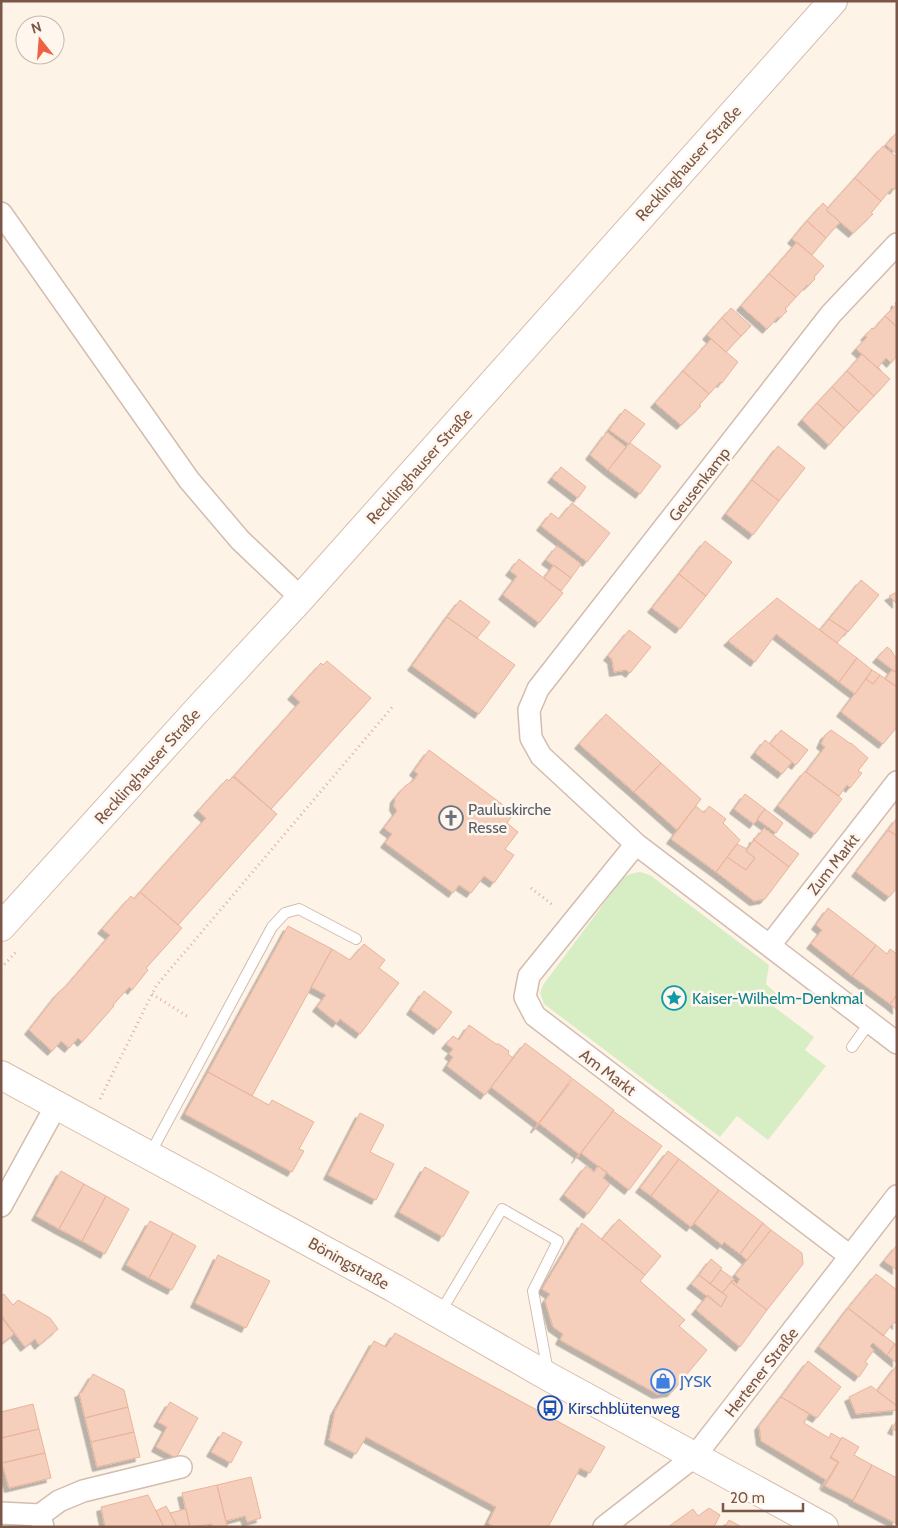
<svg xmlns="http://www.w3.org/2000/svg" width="898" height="1528" font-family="Cabin,sans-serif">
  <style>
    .green { fill: #d7edc3 }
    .building { fill: #f5cfbc; stroke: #e9b49b; filter: url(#shadow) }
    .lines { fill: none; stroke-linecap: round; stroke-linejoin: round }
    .service-casing { stroke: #d4bcae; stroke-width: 12 }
    .minor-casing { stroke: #d4bcae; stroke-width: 24 }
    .secondary-casing { stroke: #d7bcab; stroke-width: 30 }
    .path { stroke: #dbb29f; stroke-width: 3; stroke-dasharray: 1 4; stroke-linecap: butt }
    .service { stroke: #fff; stroke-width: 10 }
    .minor { stroke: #fff; stroke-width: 21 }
    .secondary { stroke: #fff; stroke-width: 28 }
    .labels { text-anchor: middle; stroke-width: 5; stroke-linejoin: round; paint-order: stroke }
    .street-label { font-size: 16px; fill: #7a5749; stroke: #fff7ee }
    .worship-label { font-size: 16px; fill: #5b616d; stroke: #fff7ee; text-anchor: start }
    .culture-label { font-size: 16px; fill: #0d838f; stroke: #fff7ee; text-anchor: start }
    .shop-label { font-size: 16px; fill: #366cbe; stroke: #fff7ee; text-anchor: start }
    .transit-label { font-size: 16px; fill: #164399; stroke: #fff7ee; text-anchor: start }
  </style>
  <defs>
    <filter id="shadow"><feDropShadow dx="-4.5" dy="4.5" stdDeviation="0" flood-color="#0004"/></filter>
  </defs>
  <rect width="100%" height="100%" fill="#fef3e7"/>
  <path class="green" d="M 640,872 L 650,875 L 769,965 L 766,984 L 780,997 L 773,1006 L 814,1037 L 805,1050 L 826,1066 L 768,1140 L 737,1116 L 720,1137 L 544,1004 L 540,993 L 543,985 L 623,878 L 630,874 Z"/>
  <path class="building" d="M 897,132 L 897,154 L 886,145 Z
    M 883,146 L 897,157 L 897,186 L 894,190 L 892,188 L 881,201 L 855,178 Z
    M 855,178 L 881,201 L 871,213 L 873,214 L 853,233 L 826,210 Z
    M 823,203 L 828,208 L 826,210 L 840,222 L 826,238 L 807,221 Z
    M 807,221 L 826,238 L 812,255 L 792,239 Z
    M 797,242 L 824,266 L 814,277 L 815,279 L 808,286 L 807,285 L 796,297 L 769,274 Z
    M 769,274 L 796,297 L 785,309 L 787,311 L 780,318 L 778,317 L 767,329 L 741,306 Z
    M 897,301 L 897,327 L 885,316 L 896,305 L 895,303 Z
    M 731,308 L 751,326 L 741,336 L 722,318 Z
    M 885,316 L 897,327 L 897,356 L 891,363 L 886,358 L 878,367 L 882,372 L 856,349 L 867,337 L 865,336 L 872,328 L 874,329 Z
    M 722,318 L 741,336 L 726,352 L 707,335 Z
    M 711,339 L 738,362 L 722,383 L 720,382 L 709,394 L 683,371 Z
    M 862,354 L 890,379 L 874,396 L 847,371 Z
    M 683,371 L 709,394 L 699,405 L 701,406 L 681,425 L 655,403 Z
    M 847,371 L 874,396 L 859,412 L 832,387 Z
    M 832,387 L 859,412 L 844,428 L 817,403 Z
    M 817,403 L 844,428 L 829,445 L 802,420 Z
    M 625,409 L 645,424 L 629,444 L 609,430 Z
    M 607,432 L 626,447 L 608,470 L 590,455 Z
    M 630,443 L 661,466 L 640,494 L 608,470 Z
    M 778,446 L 805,468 L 779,501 L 752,480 Z
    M 561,467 L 586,487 L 578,498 L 552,478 Z
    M 752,480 L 779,501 L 753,535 L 726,514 Z
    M 572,503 L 610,533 L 587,562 L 541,526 L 551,513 L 559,519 Z
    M 705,541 L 732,562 L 706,596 L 679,574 Z
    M 557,546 L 581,564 L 571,578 L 546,560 Z
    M 519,559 L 563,593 L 539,623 L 503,595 L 517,576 L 510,571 Z
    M 554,565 L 571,578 L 561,591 L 544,578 Z
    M 679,574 L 706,596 L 680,629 L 652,608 Z
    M 861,580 L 879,595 L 848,632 L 829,619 Z
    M 897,592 L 897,604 L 889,596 Z
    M 777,598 L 857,658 L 839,682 L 776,634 L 755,662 L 728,641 Z
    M 460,600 L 490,622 L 477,638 L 447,617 Z
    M 447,617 L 515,665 L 479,714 L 412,666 Z
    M 829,619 L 847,631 L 837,643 L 820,630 Z
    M 629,630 L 651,647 L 630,673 L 626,670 L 614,672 L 612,659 L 608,656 Z
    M 887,647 L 891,650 L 897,660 L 897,673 L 877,658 Z
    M 857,658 L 872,670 L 855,694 L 839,682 Z
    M 327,661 L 371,698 L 271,809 L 234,776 L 300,702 L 292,695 L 321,663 L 323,665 Z
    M 872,670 L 880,675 L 873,684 L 866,679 Z
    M 892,670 L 897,673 L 897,687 L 885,679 Z
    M 880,675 L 897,687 L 897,727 L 883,744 L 841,712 L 866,679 L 873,684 Z
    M 606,714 L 661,763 L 634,792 L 579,744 Z
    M 781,730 L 808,750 L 796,765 L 770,744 Z
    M 831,730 L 851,744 L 851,743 L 868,758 L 858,771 L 862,773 L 850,788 L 847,785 L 839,796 L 806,772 L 825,747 L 821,744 L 825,735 Z
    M 765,740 L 792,762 L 782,774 L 755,753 Z
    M 429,750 L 514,813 L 507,823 L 518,832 L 505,849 L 514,855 L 494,883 L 484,876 L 471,893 L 459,885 L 453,893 L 385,843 L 392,834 L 384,828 L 397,811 L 394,806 L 395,798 L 405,786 L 413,781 L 418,774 L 414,771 Z
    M 661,763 L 701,799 L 677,830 L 634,792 Z
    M 805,771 L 842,799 L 815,834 L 778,806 Z
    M 233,777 L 277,814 L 178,925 L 140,892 L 206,818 L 198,811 L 227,779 L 229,781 Z
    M 745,794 L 765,809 L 754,824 L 734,809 Z
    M 696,806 L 704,813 L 709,806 L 726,819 L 723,823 L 740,840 L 716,872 L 671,839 Z
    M 765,809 L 783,823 L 776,833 L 757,819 Z
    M 897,818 L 897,836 L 888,830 Z
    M 764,828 L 799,854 L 789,867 L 753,839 L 756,838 Z
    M 888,830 L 897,836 L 897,888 L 889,897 L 856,872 Z
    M 754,840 L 789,867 L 765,899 L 754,901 L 716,872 L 727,857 L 746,870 L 755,858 L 746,851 Z
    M 737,844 L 747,849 L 746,851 L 755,858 L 746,870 L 727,857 Z
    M 140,892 L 182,928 L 146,968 L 148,970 L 132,990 L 129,987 L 113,1005 L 114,1006 L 82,1042 L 78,1038 L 69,1048 L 61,1041 L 52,1051 L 29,1030 L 58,993 L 68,984 L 110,935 L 102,929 L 131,896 L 134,899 Z
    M 828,908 L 876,945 L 852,976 L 811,944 L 822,930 L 816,925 Z
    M 288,926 L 332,949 L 252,1096 L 208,1072 Z
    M 364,944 L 385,960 L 379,968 L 399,983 L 360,1034 L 340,1019 L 337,1023 L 317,1007 L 326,995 L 311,987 L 332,949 L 350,960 Z
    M 876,945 L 887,954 L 890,949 L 897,954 L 897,995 L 890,1004 L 852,976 Z
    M 424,991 L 452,1012 L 438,1030 L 411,1010 Z
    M 897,995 L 897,1010 L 890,1004 Z
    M 469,1025 L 496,1044 L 499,1044 L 509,1051 L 508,1054 L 513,1058 L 485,1095 L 447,1066 L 453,1057 L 449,1054 L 453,1049 L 446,1044 L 453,1036 L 459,1040 Z
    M 525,1043 L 572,1078 L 535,1128 L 538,1123 L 491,1087 Z
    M 208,1072 L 269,1105 L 272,1100 L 314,1122 L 299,1149 L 304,1151 L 292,1172 L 185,1114 Z
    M 573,1079 L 614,1110 L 576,1159 L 579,1154 L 540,1124 L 535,1129 Z
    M 613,1111 L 662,1146 L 629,1190 L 581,1153 Z
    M 360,1113 L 384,1125 L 370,1152 L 394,1164 L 376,1200 L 328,1175 Z
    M 668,1151 L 679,1159 L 651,1196 L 640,1188 Z
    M 679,1159 L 719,1190 L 691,1227 L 651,1196 Z
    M 586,1166 L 594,1172 L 598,1166 L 607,1172 L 603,1178 L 610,1184 L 588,1214 L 564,1195 Z
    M 425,1167 L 469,1192 L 443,1237 L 399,1212 Z
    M 61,1171 L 84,1184 L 59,1229 L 36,1216 Z
    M 84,1184 L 106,1196 L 82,1241 L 59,1229 Z
    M 719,1190 L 763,1223 L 740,1254 L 724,1242 L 722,1245 L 694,1223 Z
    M 106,1196 L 129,1209 L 105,1254 L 82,1241 Z
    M 619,1219 L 661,1256 L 645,1275 L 602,1239 Z
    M 150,1221 L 173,1233 L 149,1278 L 126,1265 Z
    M 582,1223 L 645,1275 L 640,1281 L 685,1320 L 679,1326 L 707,1350 L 672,1392 L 657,1394 L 560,1340 L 563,1334 L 553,1327 L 545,1301 L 550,1294 L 542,1289 Z
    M 763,1223 L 771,1230 L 747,1260 L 740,1254 Z
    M 771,1230 L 802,1253 L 803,1264 L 767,1310 L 731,1282 L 732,1280 L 737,1284 L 740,1279 L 735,1275 Z
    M 173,1233 L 196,1246 L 172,1290 L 149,1278 Z
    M 897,1245 L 897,1270 L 884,1261 Z
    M 218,1255 L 270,1281 L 246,1328 L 195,1303 Z
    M 711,1259 L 722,1268 L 710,1284 L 699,1275 Z
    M 721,1270 L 734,1279 L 722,1293 L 710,1284 Z
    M 876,1274 L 897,1290 L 897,1325 L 894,1322 L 883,1336 L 848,1308 Z
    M 699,1275 L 727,1296 L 721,1307 L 691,1284 Z
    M 731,1282 L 767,1310 L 740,1347 L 696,1310 L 708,1295 L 721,1307 L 727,1296 L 722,1293 Z
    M 4,1294 L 13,1305 L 18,1300 L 50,1318 L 58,1329 L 39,1345 L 35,1339 L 25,1347 L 1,1315 L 1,1296 Z
    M 848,1308 L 895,1344 L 887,1355 L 873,1343 L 870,1346 L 874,1350 L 865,1362 L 868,1364 L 859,1377 L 819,1347 Z
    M 1,1317 L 14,1334 L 1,1344 Z
    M 395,1333 L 605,1447 L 590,1473 L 580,1468 L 548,1527 L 494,1527 L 488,1523 L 496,1507 L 366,1437 L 356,1454 L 329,1440 L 335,1411 L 374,1341 L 386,1347 Z
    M 895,1344 L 897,1345 L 897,1363 L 887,1355 Z
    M 808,1361 L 841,1387 L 817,1418 L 781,1397 Z
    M 897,1365 L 897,1406 L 877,1391 Z
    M 93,1374 L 124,1390 L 128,1407 L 85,1418 L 79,1393 L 82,1392 Z
    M 871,1386 L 897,1406 L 897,1410 L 856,1414 L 849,1397 Z
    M 781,1397 L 809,1414 L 804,1423 L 829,1438 L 831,1433 L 841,1439 L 830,1458 L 838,1462 L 824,1485 L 826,1480 L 761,1441 L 759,1426 Z
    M 170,1402 L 198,1418 L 176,1458 L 156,1447 L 167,1427 L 158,1422 Z
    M 33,1404 L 39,1429 L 1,1438 L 1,1412 Z
    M 128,1407 L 134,1432 L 91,1442 L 85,1418 Z
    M 897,1420 L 897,1431 L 892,1429 Z
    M 39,1429 L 45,1453 L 2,1463 L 1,1438 Z
    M 134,1432 L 140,1457 L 97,1467 L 91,1442 Z
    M 223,1432 L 242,1442 L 231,1463 L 211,1452 Z
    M 842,1437 L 859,1447 L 854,1455 L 872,1465 L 853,1500 L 825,1486 L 839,1462 L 831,1457 Z
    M 45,1453 L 51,1478 L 9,1488 L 2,1463 Z
    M 872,1465 L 897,1478 L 897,1524 L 853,1501 Z
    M 251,1477 L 261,1518 L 247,1522 L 245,1516 L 226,1521 L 217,1485 Z
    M 217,1485 L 227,1526 L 212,1527 L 212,1524 L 190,1527 L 182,1493 Z
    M 148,1495 L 164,1527 L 105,1527 L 101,1507 Z
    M 166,1506 L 170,1513 L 177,1527 L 164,1527 L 156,1511 Z
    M 709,1508 L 720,1515 L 714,1527 L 668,1527 L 693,1509 L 698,1516 Z
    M 186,1509 L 190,1527 L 177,1527 L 170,1513 Z
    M 729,1520 L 742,1527 L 725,1527 Z"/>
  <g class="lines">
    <g class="service-casing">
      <path id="service" d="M 852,1047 L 870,1022
        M 150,1154 L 272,927 L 285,913 L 299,909 L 356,939
        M 440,1313 L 502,1209 L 558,1241 L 533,1291 L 548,1372"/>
    </g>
    <g class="minor-casing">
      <path id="minor" d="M 1,213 L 189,480 L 240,540 L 301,598
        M 897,244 L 831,314 L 538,689 L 529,710 L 531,738 L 541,756 L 636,844 L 897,1043
        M 636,844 L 529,976 L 525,997 L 535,1016 L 850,1256
        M 770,945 L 897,782
        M 1,1206 L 57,1104
        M 1,1513 L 40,1515 L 43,1527
        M 40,1515 L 59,1501 L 83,1491 L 181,1467
        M 604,1527 L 695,1456 L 897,1196"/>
    </g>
    <g class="secondary-casing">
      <path id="secondary" d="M 1,927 L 201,706 L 301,598 L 833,1
        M 1,1075 L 394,1288 L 549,1377 L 824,1527"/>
    </g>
    <path class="path" d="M 531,888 L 554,906
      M 1,968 L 16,952
      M 152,994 L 190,1018
      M 100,1099 L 156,986 L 394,705"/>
    <use href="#service" class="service"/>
    <use href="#minor" class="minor"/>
    <use href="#secondary" class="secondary"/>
  </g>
  <defs>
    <g id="church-ring" transform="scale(1.25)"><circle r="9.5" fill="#fff7ee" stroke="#6b7280" stroke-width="1.5"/><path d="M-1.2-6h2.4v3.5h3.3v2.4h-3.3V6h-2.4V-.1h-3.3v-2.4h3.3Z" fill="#6b7280"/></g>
    <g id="sight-ring" transform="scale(1.25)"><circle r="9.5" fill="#fff7ee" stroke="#0f9aa8" stroke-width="1.5"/><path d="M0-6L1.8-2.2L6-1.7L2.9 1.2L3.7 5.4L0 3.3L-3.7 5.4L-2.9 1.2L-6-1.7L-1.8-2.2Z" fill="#0f9aa8"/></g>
    <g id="shop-ring" transform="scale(1.25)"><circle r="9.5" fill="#fff7ee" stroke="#3f7fe0" stroke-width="1.5"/><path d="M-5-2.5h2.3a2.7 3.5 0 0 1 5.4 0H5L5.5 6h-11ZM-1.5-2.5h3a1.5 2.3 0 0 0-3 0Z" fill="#3f7fe0"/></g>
    <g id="bus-ring" transform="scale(1.25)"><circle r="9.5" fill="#fff7ee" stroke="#1a4fb4" stroke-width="1.5"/><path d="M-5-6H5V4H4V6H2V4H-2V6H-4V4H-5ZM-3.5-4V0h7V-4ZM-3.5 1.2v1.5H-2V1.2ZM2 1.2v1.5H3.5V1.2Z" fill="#1a4fb4"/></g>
  </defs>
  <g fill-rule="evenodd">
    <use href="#church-ring" x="451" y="818"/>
    <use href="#sight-ring" x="674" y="998"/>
    <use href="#shop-ring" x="663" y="1381"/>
    <use href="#bus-ring" x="550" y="1408"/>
  </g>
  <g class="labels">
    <g class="street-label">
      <text transform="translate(688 163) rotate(-48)" y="6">Recklinghauser Straße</text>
      <text transform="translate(419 466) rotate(-48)" y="6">Recklinghauser Straße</text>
      <text transform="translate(699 484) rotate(-52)" y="6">Geusenkamp</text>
      <text transform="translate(147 766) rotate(-48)" y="6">Recklinghauser Straße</text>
      <text transform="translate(833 864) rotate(-52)" y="6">Zum Markt</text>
      <text transform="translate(608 1072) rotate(37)" y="6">Am Markt</text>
      <text transform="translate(349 1263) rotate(29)" y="6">Böningstraße</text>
      <text transform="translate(761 1372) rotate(-52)" y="6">Hertener Straße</text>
    </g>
    <g class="worship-label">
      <text x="468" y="815">Pauluskirche<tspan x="468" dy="18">Resse</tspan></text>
    </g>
    <g class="culture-label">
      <text x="692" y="1004">Kaiser-Wilhelm-Denkmal</text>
    </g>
    <g class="shop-label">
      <text x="680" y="1387">JYSK</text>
    </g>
    <g class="transit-label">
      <text x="568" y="1414">Kirschblütenweg</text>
    </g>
  </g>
  <rect width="898" height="1528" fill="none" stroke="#7a5749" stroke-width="5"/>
  <g transform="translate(40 40) rotate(343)"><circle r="24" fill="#fff7ee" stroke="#cab7ac"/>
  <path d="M0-4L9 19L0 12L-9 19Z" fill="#f06044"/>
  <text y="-8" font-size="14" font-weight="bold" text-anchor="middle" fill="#7a5749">N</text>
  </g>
  <path d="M723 1503v8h80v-8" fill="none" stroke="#7a5749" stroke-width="2.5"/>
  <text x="730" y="1503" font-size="15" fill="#7a5749" stroke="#fff7ee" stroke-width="4" paint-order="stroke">20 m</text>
</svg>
